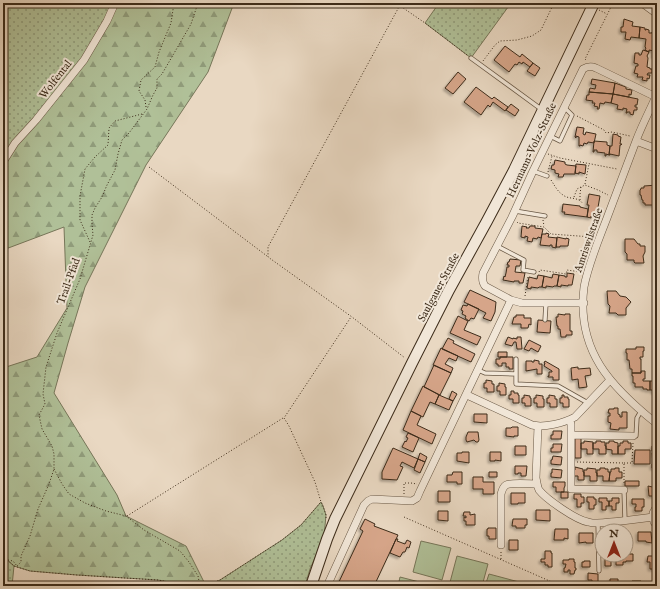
<svg xmlns="http://www.w3.org/2000/svg" width="660" height="589" font-family="'IM FELL English',serif">
  <style>
    .grass { fill: url(#grass-dots); stroke: #767659 }
    .forest { fill: url(#forest-firs); stroke: #767659 }
    .green { fill: #b0c098; stroke: #767659 }
    .building { fill: #d6a589; stroke: #3d2c1a; filter: url(#shadow) }
    .lines { fill: none; stroke-linecap: round; stroke-linejoin: round }
    .lane-casing { stroke: #685744; stroke-width: 5 }
    .street-casing { stroke: #685744; stroke-width: 8 }
    .secondary-casing { stroke: #3d2c1a; stroke-width: 12 }
    .path { stroke: #3d2c1a; stroke-width: 1; stroke-dasharray: 1 2; stroke-linecap: butt }
    .lane { stroke: #f1e6d7; stroke-width: 3.5 }
    .street { stroke: #f1e6d7; stroke-width: 7 }
    .secondary { stroke: #f1e6d7; stroke-width: 10 }
    .labels { text-anchor: middle; stroke-width: 4; stroke-linejoin: round; paint-order: stroke }
    .street-label { font-size: 11px; fill: #3d2c1a; stroke: #f1e6d7 }
  </style>
  <defs>
    <pattern id="grass-dots" width="8" height="8" patternUnits="userSpaceOnUse"><rect width="8" height="8" fill="#b0c098"/><path d="M2 2h.1M6 6h.1" fill="none" stroke="#909c7b" stroke-width="1.8" stroke-linecap="round"/></pattern>
    <pattern id="forest-firs" width="22" height="20" patternUnits="userSpaceOnUse"><rect width="22" height="20" fill="#b0c098"/><path d="M5 1l3.5 6h-7zM16 11l3.5 6h-7z" fill="#909c7b"/></pattern>
    <filter id="shadow"><feDropShadow dx="-2" dy="2" stdDeviation="1" flood-color="#0004"/></filter>
  </defs>
  <rect width="100%" height="100%" fill="#e9d8c2"/>
  <filter id="stains"><feTurbulence type="fractalNoise" baseFrequency=".005" numOctaves="4"/><feColorMatrix values="0 0 0 0 .2 0 0 0 0 .09 0 0 0 0 .02 0 0 0 .5 -.17"/></filter>
  <radialGradient id="worn" r=".72"><stop offset=".6" stop-color="#630" stop-opacity="0"/><stop offset="1" stop-color="#630" stop-opacity=".3"/></radialGradient>
  <path class="grass" d="M 3,3 L 115,3 L 84,60 L 3,162 Z
    M 439,3 L 511,3 L 471,58 L 425,23 Z
    M 321,502 L 323,506 L 326,515 L 324,537 L 310,569 L 305,586 L 203,586 L 206,586 L 220,580 L 282,540 L 301,525 Z
    M 3,556 L 14,566 L 12,586 L 3,586 Z"/>
  <path class="forest" d="M 115,3 L 234,3 L 208,72 L 146,165 L 85,287 L 68,343 L 54,393 L 117,495 L 126,516 L 186,546 L 206,586 L 191,586 L 158,580 L 77,575 L 30,571 L 14,566 L 3,556 L 3,368 L 37,357 L 67,308 L 64,227 L 3,250 L 3,162 L 84,60 Z"/>
  <path class="green" d="M 421,541 L 451,548 L 442,580 L 413,572 Z
    M 457,556 L 488,564 L 482,586 L 449,586 Z
    M 489,574 L 519,582 L 517,586 L 485,586 Z
    M 400,577 L 431,585 L 430,586 L 398,586 Z"/>
  <path class="building" d="M 624,19 L 633,22 L 632,26 L 640,27 L 639,38 L 631,37 L 630,40 L 625,39 L 626,32 L 621,32 L 621,27 L 623,27 Z
    M 640,27 L 645,28 L 645,30 L 646,30 L 646,29 L 649,30 L 649,33 L 652,33 L 652,32 L 657,32 L 656,43 L 657,43 L 657,57 L 653,56 L 654,51 L 649,50 L 649,52 L 645,50 L 646,48 L 645,47 L 646,39 L 639,38 Z
    M 505,46 L 520,57 L 522,54 L 533,63 L 530,67 L 523,62 L 522,64 L 519,62 L 517,65 L 515,64 L 509,72 L 494,60 Z
    M 643,50 L 649,52 L 647,56 L 648,58 L 647,67 L 650,68 L 650,69 L 652,69 L 652,73 L 648,73 L 647,75 L 650,75 L 649,79 L 647,78 L 647,81 L 642,80 L 643,77 L 637,77 L 638,74 L 634,73 L 636,66 L 638,66 L 638,64 L 634,63 L 635,53 L 639,53 L 639,55 L 641,55 Z
    M 533,63 L 540,68 L 535,76 L 527,71 Z
    M 458,72 L 466,79 L 453,94 L 445,88 Z
    M 592,79 L 615,83 L 613,94 L 589,92 L 590,88 L 595,89 L 596,85 L 591,84 Z
    M 615,83 L 626,87 L 626,89 L 632,90 L 631,95 L 629,94 L 629,97 L 613,94 Z
    M 476,87 L 492,99 L 494,97 L 508,107 L 505,111 L 493,102 L 490,107 L 488,105 L 481,115 L 464,102 Z
    M 589,92 L 613,94 L 611,103 L 605,102 L 604,104 L 600,103 L 599,109 L 597,109 L 598,107 L 594,106 L 595,103 L 592,103 L 593,101 L 586,100 L 587,95 L 589,95 Z
    M 613,94 L 638,99 L 637,105 L 635,105 L 635,107 L 637,107 L 637,110 L 634,110 L 633,115 L 630,114 L 630,112 L 627,112 L 627,113 L 626,113 L 627,109 L 623,108 L 623,110 L 617,109 L 618,105 L 611,103 Z
    M 511,104 L 519,110 L 515,116 L 506,110 Z
    M 577,127 L 584,128 L 583,134 L 585,135 L 586,132 L 596,134 L 594,143 L 588,142 L 587,144 L 584,143 L 583,146 L 580,145 L 580,146 L 579,146 L 579,137 L 576,136 L 576,138 L 575,137 Z
    M 613,134 L 618,135 L 618,136 L 621,137 L 620,144 L 622,144 L 621,145 L 620,145 L 619,156 L 610,154 L 610,155 L 609,155 L 610,146 L 612,146 Z
    M 594,141 L 607,142 L 607,145 L 610,146 L 609,155 L 606,154 L 606,156 L 605,156 L 605,153 L 597,152 L 597,150 L 594,150 L 594,152 L 593,152 Z
    M 555,160 L 565,162 L 565,164 L 567,165 L 576,166 L 575,174 L 564,174 L 563,177 L 558,177 L 559,174 L 555,173 L 555,170 L 551,169 L 552,165 L 554,165 Z
    M 576,164 L 586,165 L 585,174 L 579,172 L 579,174 L 575,173 Z
    M 657,185 L 656,205 L 645,205 L 645,203 L 643,203 L 643,200 L 642,200 L 641,195 L 640,195 L 640,190 L 641,189 L 641,188 L 644,188 L 644,186 Z
    M 589,194 L 600,196 L 597,213 L 595,213 L 594,216 L 591,216 L 591,218 L 587,217 L 589,205 L 587,205 Z
    M 563,204 L 580,206 L 580,207 L 588,209 L 587,217 L 564,214 L 565,212 L 562,212 Z
    M 522,226 L 527,227 L 526,228 L 529,228 L 530,226 L 535,226 L 535,228 L 543,229 L 541,238 L 538,237 L 537,239 L 533,238 L 532,242 L 527,241 L 528,237 L 525,236 L 525,238 L 521,237 Z
    M 546,233 L 549,234 L 548,237 L 557,238 L 556,248 L 552,247 L 552,245 L 550,245 L 550,246 L 540,245 L 542,234 L 546,234 Z
    M 557,237 L 566,239 L 566,238 L 569,239 L 568,246 L 560,246 L 560,247 L 556,247 Z
    M 625,239 L 634,239 L 638,244 L 640,244 L 640,246 L 645,246 L 645,252 L 643,256 L 644,263 L 635,263 L 634,262 L 634,260 L 627,260 L 627,254 L 625,252 Z
    M 510,259 L 521,260 L 520,266 L 516,266 L 515,272 L 525,273 L 523,283 L 519,283 L 519,281 L 514,281 L 514,282 L 503,280 L 504,276 L 505,277 L 506,273 L 507,267 L 509,267 L 509,265 L 507,265 L 508,262 L 509,262 Z
    M 567,273 L 574,274 L 572,285 L 568,285 L 568,286 L 561,285 L 561,287 L 557,286 L 559,275 L 565,276 L 565,277 L 567,277 Z
    M 553,274 L 559,275 L 557,286 L 554,286 L 553,287 L 546,286 L 546,288 L 542,287 L 544,276 L 552,278 Z
    M 538,275 L 544,276 L 542,287 L 539,287 L 538,288 L 531,287 L 531,289 L 527,288 L 529,277 L 537,279 Z
    M 470,290 L 496,302 L 495,312 L 491,321 L 483,318 L 486,313 L 464,302 Z
    M 607,291 L 616,291 L 620,296 L 626,297 L 631,302 L 626,308 L 626,315 L 618,315 L 616,313 L 609,313 L 610,306 L 608,304 Z
    M 468,304 L 479,309 L 474,319 L 471,318 L 469,321 L 465,318 L 466,316 L 462,314 L 463,311 L 461,310 L 463,305 L 467,306 Z
    M 558,314 L 565,315 L 565,314 L 570,314 L 570,331 L 572,331 L 572,335 L 566,335 L 566,337 L 561,337 L 560,329 L 558,329 L 558,326 L 557,326 L 556,317 L 558,317 Z
    M 516,315 L 524,315 L 524,318 L 531,318 L 531,325 L 529,324 L 528,328 L 521,328 L 521,324 L 512,324 L 514,317 L 516,317 Z
    M 458,316 L 468,321 L 464,330 L 481,337 L 477,345 L 450,333 Z
    M 538,320 L 551,321 L 550,333 L 537,332 Z
    M 508,337 L 513,339 L 513,338 L 517,339 L 517,337 L 521,337 L 522,349 L 517,349 L 516,342 L 514,342 L 512,346 L 505,344 Z
    M 448,338 L 454,341 L 453,343 L 475,354 L 471,362 L 442,349 Z
    M 529,340 L 541,346 L 538,352 L 531,348 L 529,351 L 524,349 Z
    M 636,347 L 644,347 L 644,351 L 643,351 L 643,357 L 640,357 L 640,359 L 641,359 L 641,373 L 632,373 L 632,369 L 630,369 L 629,360 L 627,360 L 627,353 L 626,353 L 626,349 L 636,349 Z
    M 441,348 L 458,356 L 456,361 L 449,358 L 445,364 L 453,368 L 451,373 L 433,365 Z
    M 498,352 L 507,352 L 507,357 L 498,357 Z
    M 500,357 L 513,357 L 513,369 L 509,369 L 509,367 L 506,367 L 506,363 L 502,363 L 502,366 L 498,366 L 498,364 L 496,364 L 496,359 L 500,359 Z
    M 534,360 L 539,361 L 539,364 L 542,364 L 542,374 L 537,374 L 537,369 L 526,371 L 526,361 L 532,361 L 532,362 L 534,362 Z
    M 545,361 L 559,369 L 559,380 L 553,380 L 553,377 L 548,377 L 548,376 L 549,376 L 549,372 L 552,372 L 552,371 L 544,366 L 545,363 L 544,363 Z
    M 434,365 L 451,373 L 440,395 L 424,387 Z
    M 578,367 L 578,369 L 590,368 L 591,375 L 585,376 L 587,387 L 579,388 L 578,379 L 572,380 L 571,368 Z
    M 641,371 L 645,371 L 645,379 L 643,379 L 643,381 L 650,381 L 650,390 L 647,390 L 647,389 L 643,389 L 643,387 L 635,387 L 635,383 L 633,383 L 633,376 L 632,376 L 632,373 L 641,373 Z
    M 486,380 L 492,381 L 492,384 L 494,384 L 494,392 L 487,392 L 487,388 L 484,388 L 484,383 L 486,383 Z
    M 650,381 L 654,381 L 654,382 L 657,381 L 657,392 L 653,392 L 653,390 L 650,390 Z
    M 499,383 L 505,384 L 505,387 L 506,387 L 506,395 L 500,395 L 500,391 L 497,391 L 497,386 L 499,386 Z
    M 423,386 L 439,395 L 435,404 L 430,402 L 423,417 L 411,411 Z
    M 452,391 L 457,394 L 453,401 L 449,399 Z
    M 511,391 L 514,391 L 514,393 L 518,393 L 518,395 L 519,395 L 519,403 L 513,403 L 513,399 L 509,399 L 509,395 L 511,395 Z
    M 439,395 L 453,401 L 449,410 L 435,404 Z
    M 524,395 L 530,396 L 530,398 L 531,398 L 531,406 L 525,406 L 525,403 L 522,403 L 522,398 L 524,398 Z
    M 536,395 L 543,396 L 543,399 L 544,399 L 544,407 L 537,407 L 537,403 L 534,403 L 534,398 L 536,398 Z
    M 549,395 L 555,396 L 555,399 L 557,399 L 557,407 L 550,407 L 550,403 L 547,403 L 547,398 L 549,398 Z
    M 562,395 L 564,395 L 564,397 L 568,397 L 568,399 L 569,399 L 569,407 L 563,407 L 563,403 L 560,403 L 560,398 L 562,398 Z
    M 614,408 L 618,408 L 618,414 L 620,415 L 620,417 L 622,417 L 622,412 L 627,412 L 627,428 L 619,428 L 619,430 L 610,429 L 611,423 L 608,422 L 608,416 L 610,416 L 610,413 L 608,413 L 609,409 L 614,409 Z
    M 411,411 L 421,416 L 417,425 L 436,434 L 432,444 L 403,430 Z
    M 474,414 L 487,414 L 487,423 L 474,422 Z
    M 512,427 L 518,427 L 518,436 L 514,436 L 514,437 L 506,436 L 506,428 L 511,428 Z
    M 553,431 L 562,431 L 561,439 L 551,439 L 551,435 L 553,435 Z
    M 468,432 L 478,432 L 479,440 L 478,442 L 476,442 L 474,440 L 467,442 L 466,440 L 466,437 Z
    M 408,433 L 419,438 L 413,452 L 402,447 L 405,441 L 406,442 L 408,438 L 406,437 Z
    M 575,437 L 581,437 L 581,458 L 575,458 Z
    M 584,441 L 593,442 L 593,454 L 587,454 L 587,449 L 581,449 L 581,443 L 584,443 Z
    M 596,441 L 601,441 L 601,442 L 605,442 L 605,446 L 606,446 L 606,454 L 599,454 L 599,449 L 593,449 L 593,443 L 596,443 Z
    M 609,441 L 614,441 L 614,442 L 618,443 L 618,454 L 612,454 L 612,450 L 606,449 L 606,443 L 609,443 Z
    M 623,441 L 628,441 L 628,443 L 631,443 L 631,449 L 625,449 L 625,454 L 618,454 L 618,446 L 620,446 L 620,443 L 623,443 Z
    M 553,444 L 562,444 L 561,452 L 551,452 L 551,448 L 553,448 Z
    M 515,446 L 526,446 L 526,455 L 515,455 Z
    M 652,446 L 657,446 L 657,468 L 652,468 L 652,464 L 653,464 L 652,453 L 653,453 L 653,451 L 652,451 Z
    M 393,448 L 418,459 L 414,468 L 402,462 L 400,466 L 403,467 L 397,480 L 382,479 L 382,472 Z
    M 635,450 L 650,450 L 650,464 L 634,464 Z
    M 462,452 L 469,452 L 469,463 L 457,461 L 457,453 L 462,453 Z
    M 490,452 L 501,452 L 501,461 L 495,460 L 495,461 L 490,461 Z
    M 420,453 L 427,457 L 425,462 L 418,459 Z
    M 553,456 L 562,457 L 561,465 L 551,464 L 551,460 L 552,460 Z
    M 418,459 L 425,462 L 420,473 L 414,470 Z
    M 515,466 L 527,466 L 526,476 L 521,476 L 521,473 L 518,473 L 518,474 L 515,474 Z
    M 575,467 L 583,469 L 583,472 L 584,472 L 584,480 L 578,480 L 578,476 L 572,476 L 572,470 L 575,470 Z
    M 587,468 L 596,469 L 596,473 L 597,473 L 597,481 L 590,481 L 590,476 L 584,476 L 584,470 L 587,470 Z
    M 600,468 L 605,468 L 605,469 L 608,469 L 608,472 L 610,472 L 609,481 L 603,481 L 603,476 L 597,476 L 597,470 L 600,470 Z
    M 615,468 L 619,468 L 619,472 L 622,472 L 622,478 L 616,478 L 616,481 L 609,481 L 610,472 L 611,472 L 611,469 L 615,469 Z
    M 552,469 L 562,470 L 561,478 L 551,477 L 551,473 L 552,473 Z
    M 453,472 L 462,472 L 462,484 L 457,484 L 457,482 L 447,482 L 447,475 L 452,475 Z
    M 489,472 L 497,472 L 497,477 L 489,477 Z
    M 473,477 L 483,477 L 483,482 L 494,482 L 494,494 L 483,494 L 483,489 L 473,489 Z
    M 625,481 L 639,481 L 639,486 L 625,486 Z
    M 553,482 L 565,482 L 565,486 L 564,488 L 564,492 L 556,492 L 556,487 L 553,487 Z
    M 648,486 L 657,488 L 657,496 L 649,496 Z
    M 438,491 L 450,491 L 450,502 L 438,502 Z
    M 561,492 L 568,492 L 568,498 L 561,498 Z
    M 511,493 L 525,493 L 525,503 L 518,503 L 518,504 L 511,504 Z
    M 574,494 L 581,494 L 581,497 L 584,497 L 584,503 L 581,503 L 581,507 L 577,507 L 577,499 L 574,499 Z
    M 587,497 L 594,497 L 594,499 L 596,499 L 596,505 L 594,505 L 594,509 L 589,509 L 589,502 L 587,502 Z
    M 599,498 L 607,498 L 607,501 L 609,501 L 609,506 L 606,506 L 606,510 L 602,510 L 602,502 L 599,502 Z
    M 612,498 L 619,498 L 619,503 L 616,503 L 616,510 L 612,510 L 612,506 L 609,506 L 609,501 L 612,501 Z
    M 632,499 L 644,499 L 644,507 L 642,507 L 642,511 L 635,511 L 635,507 L 636,507 L 636,504 L 632,504 Z
    M 536,510 L 550,510 L 550,521 L 536,520 Z
    M 438,511 L 448,511 L 448,521 L 438,520 Z
    M 464,512 L 470,512 L 470,515 L 475,514 L 475,525 L 466,525 L 466,521 L 464,521 L 464,517 L 466,518 L 466,516 L 463,516 Z
    M 365,519 L 375,524 L 374,526 L 398,535 L 374,586 L 337,586 L 363,531 L 360,529 Z
    M 513,519 L 527,519 L 527,525 L 525,525 L 525,528 L 516,528 L 516,526 L 512,526 Z
    M 488,528 L 496,528 L 496,539 L 489,539 L 489,536 L 487,536 L 487,529 L 488,529 Z
    M 555,529 L 568,529 L 568,539 L 564,538 L 564,540 L 554,540 Z
    M 638,532 L 651,532 L 652,543 L 646,542 L 646,541 L 638,541 Z
    M 579,533 L 593,533 L 593,543 L 586,543 L 586,542 L 579,543 Z
    M 396,539 L 398,539 L 397,541 L 405,544 L 407,540 L 411,542 L 409,548 L 407,547 L 405,552 L 403,552 L 400,557 L 390,553 Z
    M 509,540 L 518,540 L 518,550 L 509,550 Z
    M 545,551 L 551,551 L 551,553 L 552,553 L 552,567 L 548,567 L 548,565 L 545,565 L 545,562 L 541,562 L 541,559 L 545,559 Z
    M 626,554 L 633,554 L 633,561 L 626,561 L 626,562 L 623,562 L 623,565 L 616,565 L 616,555 L 626,555 Z
    M 648,556 L 657,556 L 657,569 L 650,569 L 650,562 L 647,562 Z
    M 605,558 L 611,558 L 611,566 L 605,566 Z
    M 569,559 L 574,559 L 574,562 L 575,562 L 575,568 L 576,568 L 576,570 L 575,570 L 574,574 L 570,574 L 570,570 L 568,570 L 568,572 L 564,572 L 564,568 L 565,568 L 566,564 L 563,564 L 563,560 L 569,560 Z
    M 584,561 L 590,561 L 590,567 L 582,567 L 582,562 L 584,562 Z
    M 588,573 L 598,574 L 598,582 L 592,582 L 592,580 L 588,580 Z
    M 610,579 L 618,579 L 618,582 L 620,582 L 620,586 L 610,585 Z
    M 632,581 L 641,581 L 641,586 L 632,586 Z"/>
  <g class="lines">
    <g class="lane-casing">
      <path id="lane" d="M 471,58 L 541,109
        M 550,136 L 560,141 L 572,115 L 565,108
        M 533,171 L 547,176
        M 515,211 L 545,216
        M 497,246 L 524,260 L 523,270 L 534,272
        M 545,320 L 546,303
        M 516,359 L 516,374
        M 478,370 L 485,373 L 516,374 L 516,384 L 558,386 L 588,403
        M 633,436 L 636,436 L 637,418 L 641,411
        M 624,490 L 625,520
        M 598,523 L 599,571
        M 313,583 L 319,586"/>
    </g>
    <g class="street-casing">
      <path id="street" d="M 642,3 L 657,14
        M 657,94 C 650,110 642,125 636,141 C 626,167 617,192 607,218 C 599,239 588,265 584,287 C 576,351 611,387 657,424
        M 636,141 L 657,149
        M 3,162 L 15,143 L 36,120 L 84,60 L 107,21 L 115,3
        M 511,300 L 522,303 L 584,303
        M 467,395 L 532,425 C 544,428 564,423 575,417 L 610,380
        M 569,420 L 571,424 L 571,489 L 624,490
        M 538,426 L 536,478 C 537,482 537,486 539,490 C 546,499 576,520 588,522 C 595,524 603,523 610,522 C 624,521 638,519 653,517 L 653,513 L 657,506
        M 571,435 L 633,436
        M 653,517 L 654,522 L 657,526
        M 501,545 L 501,494 C 502,490 503,487 506,485 C 512,482 530,484 537,484
        M 328,584 L 364,505 L 368,501 L 372,499 L 412,501 L 417,498 L 420,491 L 511,300 L 485,286 C 482,282 482,278 483,273 L 512,217 L 533,171 L 583,69 C 588,66 591,66 596,68 L 656,97"/>
    </g>
    <g class="secondary-casing">
      <path id="secondary" d="M 311,586 L 327,539 L 335,519 L 412,363 L 449,290 L 487,221 L 514,170 L 594,3"/>
    </g>
    <path class="path" d="M 396,3 L 425,23 L 467,55
      M 400,5 L 268,247 L 268,257 L 352,317 L 405,358
      M 599,10 L 607,14
      M 586,60 L 585,59 L 612,5 L 615,3
      M 483,61 L 495,45 L 500,41 L 517,40 L 532,36 L 541,30 L 554,3
      M 146,107 L 145,100 L 139,91 L 141,80 L 155,67 L 159,52 L 171,23 L 174,3
      M 577,116 L 604,130 L 606,133 L 612,132 L 630,136
      M 548,154 L 560,158 L 617,169
      M 149,167 L 267,256
      M 548,172 L 552,156
      M 551,180 C 555,186 557,191 563,195 C 569,200 578,196 583,204
      M 585,184 L 589,164
      M 574,197 L 577,189 L 585,185 L 598,190 L 608,195
      M 580,200 L 580,194 L 581,187
      M 543,220 L 544,226
      M 517,222 L 518,223 L 544,227 L 551,234 L 592,237
      M 90,242 L 80,220 L 80,196 L 85,169 L 95,157 L 108,145 L 109,128 L 115,121 L 142,114
      M 539,272 L 540,270 L 566,274 L 567,270 L 581,272
      M 525,296 L 528,276
      M 577,462 L 624,463 L 624,483
      M 624,463 L 632,463 L 633,443
      M 54,469 L 62,484 L 69,494 L 85,503 L 106,511 L 126,516 L 144,530 L 180,551 L 189,562 L 198,576 L 200,586
      M 404,494 L 404,483 L 411,483 L 417,484
      M 127,516 L 283,418
      M 404,517 L 561,586
      M 326,518 L 326,515 L 323,506 L 321,502 L 315,482 L 289,426 L 284,418 L 351,317
      M 501,552 L 501,559
      M 3,556 L 14,566 L 30,571 L 77,575 L 158,580 L 191,586
      M 8,560 L 13,561 L 17,566 L 21,562 L 21,556 L 30,536 L 38,509 L 49,484 L 54,469 L 54,454 L 52,446 L 42,429 L 39,415 L 45,404 L 43,394 L 46,367 L 57,333 L 80,279 L 93,235 L 92,224 L 92,215 L 95,208 L 102,197 L 107,185 L 115,170 L 118,154 L 122,140 L 129,133 L 147,109 L 153,95 L 157,88 L 157,79 L 162,74 L 191,24 L 198,3
      M 203,586 L 206,586 L 220,580 L 282,540 L 301,525 L 320,503"/>
    <use href="#lane" class="lane"/>
    <use href="#street" class="street"/>
    <use href="#secondary" class="secondary"/>
  </g>
  <g class="labels">
    <g class="street-label">
      <text transform="translate(55 79) rotate(-52)" y="4">Wolfental</text>
      <text transform="translate(531 150) rotate(-65)" y="4">Hermann-Volz-Straße</text>
      <text transform="translate(588 240) rotate(-71)" y="4">Amriswilstraße</text>
      <text transform="translate(68 281) rotate(-70)" y="4">Trail-Pfad</text>
      <text transform="translate(438 287) rotate(-62)" y="4">Saulgauer Straße</text>
    </g>
  </g>
  <rect width="660" height="589" fill="none" stroke="#e9d8c2" stroke-width="16"/>
  <rect x="4" y="4" width="652" height="581" fill="none" stroke="#3d2c1a" stroke-width="2"/>
  <rect x="8" y="8" width="644" height="573" fill="none" stroke="#3d2c1a"/>
  <g transform="translate(614 543)"><circle r="19" fill="#f1e6d7" stroke="#a99c8b"/>
  <path d="M0-3L7 15L0 10L-7 15Z" fill="#8f2418"/>
  <text y="-6" font-size="11" font-weight="bold" text-anchor="middle" fill="#3d2c1a">N</text>
  </g>
  <rect width="100%" height="100%" filter="url(#stains)"/>
  <rect width="100%" height="100%" fill="url(#worn)"/>
</svg>
